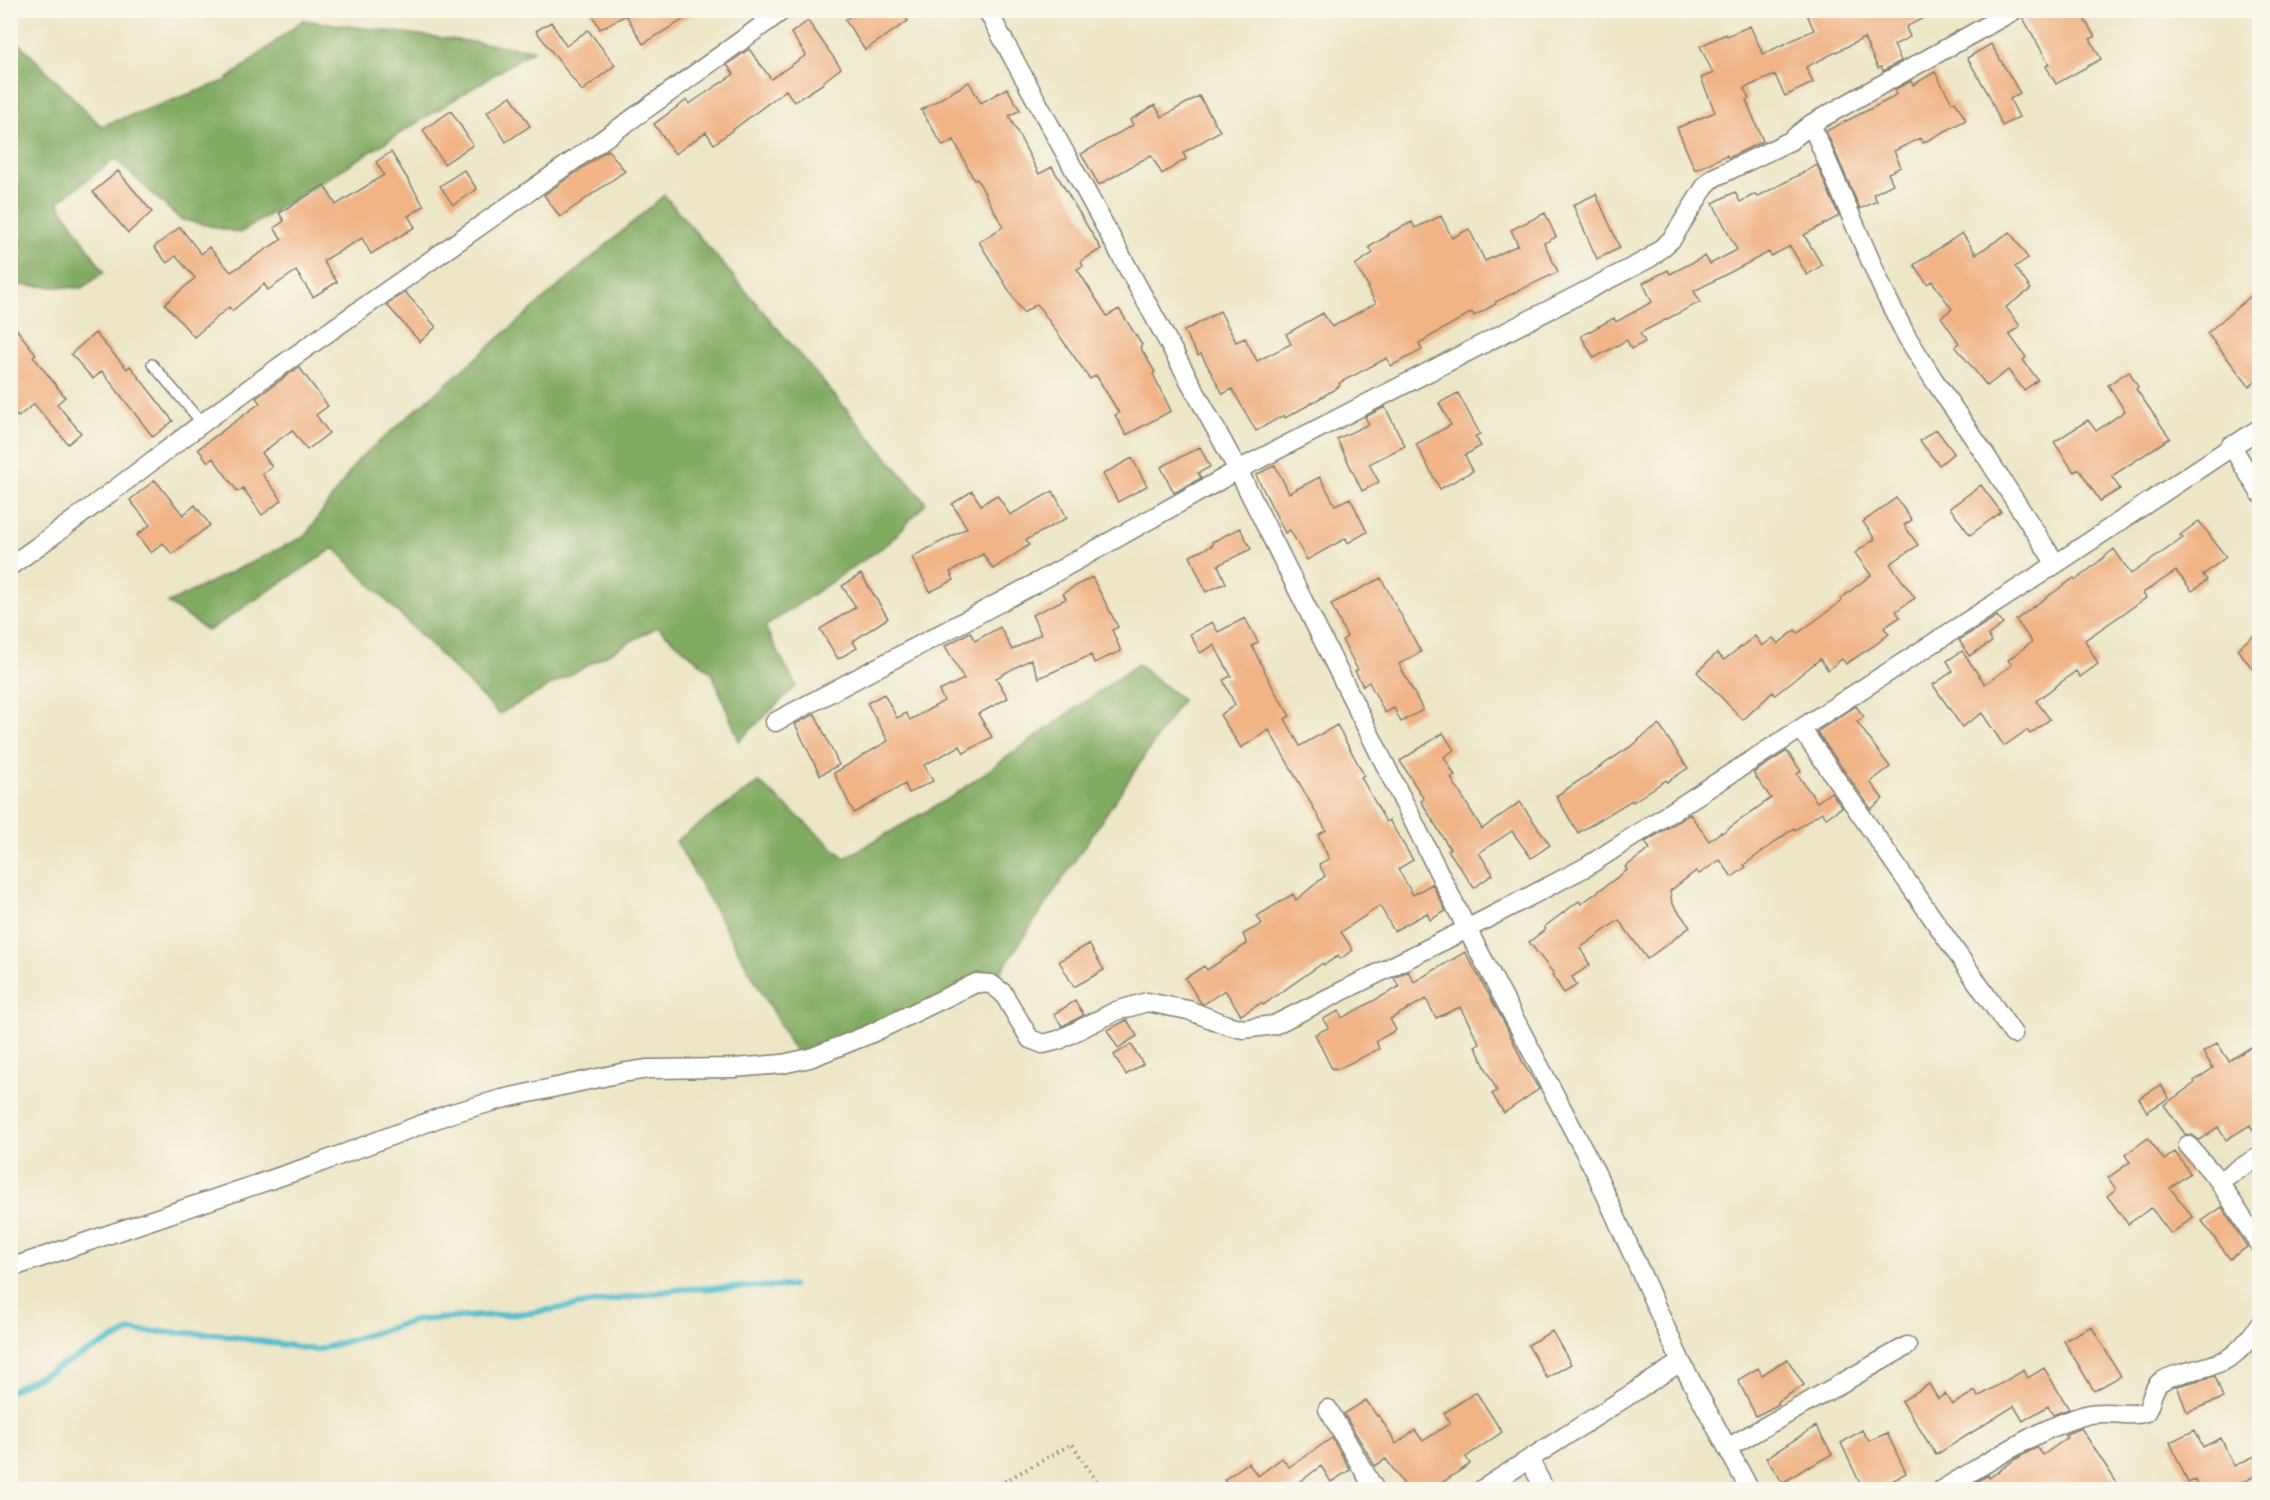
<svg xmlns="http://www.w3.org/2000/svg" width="2270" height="1500" font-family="'Patrick Hand',sans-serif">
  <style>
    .forest { fill: #82ab62; stroke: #4f643f; stroke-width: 1.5 }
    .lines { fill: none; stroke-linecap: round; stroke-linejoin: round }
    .stream { stroke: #52bfcb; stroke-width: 6 }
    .building { fill: #f0b486 }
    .service-casing { stroke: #848172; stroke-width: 12 }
    .minor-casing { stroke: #848172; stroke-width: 21 }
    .path { stroke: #848172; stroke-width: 4; stroke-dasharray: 1.5 4.5; stroke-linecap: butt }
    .service { stroke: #fff; stroke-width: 9 }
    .minor { stroke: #fff; stroke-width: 18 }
  </style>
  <rect width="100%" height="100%" fill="#fbf7ec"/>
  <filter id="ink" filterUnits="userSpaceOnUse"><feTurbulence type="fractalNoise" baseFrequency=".0167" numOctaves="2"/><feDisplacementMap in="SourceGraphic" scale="12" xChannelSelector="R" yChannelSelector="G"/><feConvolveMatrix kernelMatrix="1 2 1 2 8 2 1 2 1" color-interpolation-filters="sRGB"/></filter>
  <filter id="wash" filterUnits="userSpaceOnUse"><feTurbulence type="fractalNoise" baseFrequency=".008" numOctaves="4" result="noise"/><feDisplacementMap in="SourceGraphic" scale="24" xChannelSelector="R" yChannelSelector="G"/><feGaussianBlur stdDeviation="1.35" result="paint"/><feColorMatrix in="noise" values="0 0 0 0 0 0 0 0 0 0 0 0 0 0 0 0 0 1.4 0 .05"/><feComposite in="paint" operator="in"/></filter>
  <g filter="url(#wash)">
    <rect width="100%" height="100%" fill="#ede6c7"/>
    <path class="forest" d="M 303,20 L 534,50 L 240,233 L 180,219 L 115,159 L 58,202 L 104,272 L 82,288 L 15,285 L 11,288 L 11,35 L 101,126 L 225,81 Z
      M 664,195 L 926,503 L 889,543 L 765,627 L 796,686 L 739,741 L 712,673 L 657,627 L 499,714 L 334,548 L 208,631 L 168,603 L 305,536 L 358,460 Z
      M 1138,664 L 1182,700 L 990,988 L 864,1037 L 798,1057 L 676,841 L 759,782 L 845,858 L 951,797 Z"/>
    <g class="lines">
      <path class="stream" d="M 10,1391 L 130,1331 L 216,1334 L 317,1350 L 417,1320 L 530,1313 L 681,1289 L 792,1286"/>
    </g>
    <g id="blocks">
      <path class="building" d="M 590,10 L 699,10 L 643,44 L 626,15 L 600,29 Z
        M 859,10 L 901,10 L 908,21 L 865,50 L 845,20 Z
        M 1805,10 L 1938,10 L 1906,27 L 1910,37 L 1894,45 L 1901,61 L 1883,71 L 1881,67 L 1878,68 L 1864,38 L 1806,67 L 1813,83 L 1785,96 L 1775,75 L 1744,88 L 1749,99 L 1746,100 L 1763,141 L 1728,158 L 1727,155 L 1695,170 L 1677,128 L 1715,112 L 1701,78 L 1713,73 L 1700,46 L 1726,34 L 1727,36 L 1750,26 L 1763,54 L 1814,30 Z
        M 2026,10 L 2079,10 L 2095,37 L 2090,39 L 2101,59 L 2056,84 L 2046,66 L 2049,64 L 2023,18 Z
        M 808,21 L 841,68 L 823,82 L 824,83 L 794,102 L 786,90 L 714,144 L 706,132 L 675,154 L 654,124 L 687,100 L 689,104 L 734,74 L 727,65 L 749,49 L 771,79 L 806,55 L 791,33 Z
        M 551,22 L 566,46 L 588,30 L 615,65 L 582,91 L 536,31 Z
        M 1991,44 L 2020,93 L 2010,99 L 2019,117 L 2002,126 L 1989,95 L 1967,58 Z
        M 1935,72 L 1952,103 L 1955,101 L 1966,120 L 1923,143 L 1920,138 L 1894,151 L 1901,167 L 1888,173 L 1893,184 L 1873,194 L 1877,201 L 1860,209 L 1826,131 L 1890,99 L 1896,94 L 1894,90 L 1911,81 L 1913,85 Z
        M 969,82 L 981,103 L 1007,88 L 1020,110 L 1009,116 L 1039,174 L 1052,167 L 1101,249 L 1081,261 L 1083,266 L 1077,269 L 1107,316 L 1119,309 L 1142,345 L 1140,347 L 1155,372 L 1153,374 L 1171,411 L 1126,435 L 1115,415 L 1119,413 L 1096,375 L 1090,379 L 1037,304 L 1023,313 L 979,242 L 1003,227 L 977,179 L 974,180 L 954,140 L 943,146 L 921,110 Z
        M 511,96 L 530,126 L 506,142 L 487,112 Z
        M 1199,96 L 1220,131 L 1183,153 L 1186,159 L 1162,174 L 1151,155 L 1099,185 L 1081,154 L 1133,125 L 1130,120 L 1155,105 L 1162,117 Z
        M 451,111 L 473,145 L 444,164 L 423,130 Z
        M 608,150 L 625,171 L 560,217 L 544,195 Z
        M 391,152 L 424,206 L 408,216 L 415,227 L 371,254 L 362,238 L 323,261 L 337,282 L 313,297 L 296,271 L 268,290 L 264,284 L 232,311 L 229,307 L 194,337 L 165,304 L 195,278 L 176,256 L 167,263 L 154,247 L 180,227 L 201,254 L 209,247 L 231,272 L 282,239 L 274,228 L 284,221 L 279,213 L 324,185 L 336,205 L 384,175 L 376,162 Z
        M 1817,165 L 1839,216 L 1804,235 L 1822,265 L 1807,275 L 1790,246 L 1771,256 L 1769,252 L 1694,291 L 1700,302 L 1640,333 L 1645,342 L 1631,349 L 1627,340 L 1594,358 L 1581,336 L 1614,318 L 1616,322 L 1652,302 L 1643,283 L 1668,270 L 1670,274 L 1705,256 L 1710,264 L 1737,250 L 1713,203 L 1735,192 L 1740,202 L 1755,194 L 1757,197 Z
        M 464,170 L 477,189 L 453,205 L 440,186 Z
        M 118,171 L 152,212 L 128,233 L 93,192 Z
        M 1596,194 L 1620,248 L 1597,259 L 1573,205 Z
        M 1545,213 L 1556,237 L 1544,243 L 1558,272 L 1495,302 L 1496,304 L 1474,316 L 1472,312 L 1419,343 L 1422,350 L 1391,366 L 1387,358 L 1339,383 L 1340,386 L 1307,406 L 1285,418 L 1284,415 L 1256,431 L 1232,389 L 1223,394 L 1201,354 L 1198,356 L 1184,331 L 1220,311 L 1236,342 L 1245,338 L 1257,361 L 1291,344 L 1286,334 L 1323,313 L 1332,327 L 1376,303 L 1367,288 L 1369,287 L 1355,265 L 1373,253 L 1369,247 L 1389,235 L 1388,234 L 1412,222 L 1415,228 L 1441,216 L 1452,238 L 1469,229 L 1485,261 L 1518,245 L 1511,230 Z
        M 2010,232 L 2028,258 L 2015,267 L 2031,289 L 2006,307 L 2020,326 L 2009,334 L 2026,357 L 2023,360 L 2038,380 L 2024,390 L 2008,370 L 1987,386 L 1955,346 L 1959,343 L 1941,317 L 1952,309 L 1932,281 L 1927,284 L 1914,265 L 1962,233 L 1976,254 Z
        M 2259,289 L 2259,378 L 2249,386 L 2207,333 Z
        M 405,292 L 436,327 L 420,342 L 387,305 Z
        M 10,321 L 36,354 L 33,356 L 65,397 L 57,404 L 81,433 L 68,444 L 34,404 L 18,417 L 10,408 Z
        M 95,333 L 127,369 L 130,366 L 173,421 L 153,437 L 102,371 L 93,379 L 71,354 Z
        M 299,367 L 328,406 L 316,415 L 329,433 L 307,450 L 292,430 L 262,453 L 272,467 L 262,474 L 282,500 L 262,515 L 243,488 L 238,492 L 213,458 L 208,462 L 198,449 L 260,403 L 256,398 Z
        M 2129,371 L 2138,387 L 2136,389 L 2170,438 L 2112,476 L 2120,489 L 2100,501 L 2079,469 L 2074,472 L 2054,442 L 2088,420 L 2096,431 L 2125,411 L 2108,385 Z
        M 1458,393 L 1480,434 L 1475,436 L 1481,446 L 1465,455 L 1473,471 L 1440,489 L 1416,444 L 1451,425 L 1439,403 Z
        M 1385,407 L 1405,446 L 1369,464 L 1379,482 L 1362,491 L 1337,439 L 1369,424 L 1365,417 Z
        M 1936,429 L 1954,453 L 1939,465 L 1920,441 Z
        M 1200,447 L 1210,467 L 1198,473 L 1201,478 L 1174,493 L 1161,467 Z
        M 1132,458 L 1147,486 L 1118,502 L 1103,474 Z
        M 1275,465 L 1289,493 L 1320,477 L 1335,505 L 1350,498 L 1367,532 L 1348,543 L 1346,538 L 1307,560 L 1290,530 L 1285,533 L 1256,475 Z
        M 155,480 L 183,515 L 195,505 L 210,525 L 172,554 L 163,543 L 151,553 L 137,535 L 150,525 L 130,500 Z
        M 1981,485 L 2001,512 L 1970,535 L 1950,508 Z
        M 972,491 L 981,505 L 997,495 L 1010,515 L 1053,491 L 1067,518 L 1026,540 L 1029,545 L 993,569 L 983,554 L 950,572 L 954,580 L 930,592 L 912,557 L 967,528 L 952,504 Z
        M 1896,498 L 1912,520 L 1904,525 L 1918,545 L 1890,564 L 1915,598 L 1896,611 L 1900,617 L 1884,628 L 1889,634 L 1875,645 L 1846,664 L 1842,659 L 1828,670 L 1820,659 L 1775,695 L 1773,692 L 1743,720 L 1697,672 L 1717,653 L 1724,660 L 1755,636 L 1762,646 L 1773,638 L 1778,644 L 1795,630 L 1798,633 L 1842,601 L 1840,599 L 1871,575 L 1855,553 L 1875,539 L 1863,522 Z
        M 2199,521 L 2226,557 L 2203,575 L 2207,580 L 2192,591 L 2176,571 L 2143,593 L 2146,598 L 2085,640 L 2098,664 L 2080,677 L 2076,671 L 2036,701 L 2050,719 L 2030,734 L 2027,730 L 2004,746 L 1982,713 L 1962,727 L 1933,685 L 1953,671 L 1947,661 L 1962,651 L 1985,684 L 2012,665 L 2008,660 L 2032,642 L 2016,620 L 2033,607 L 2074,578 L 2076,580 L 2114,549 L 2131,574 L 2183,538 L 2180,535 Z
        M 1240,528 L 1251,549 L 1218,565 L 1226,583 L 1206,592 L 1190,556 L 1213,545 L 1212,542 Z
        M 861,574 L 888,618 L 853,641 L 857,648 L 838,659 L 820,629 L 856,607 L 842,586 Z
        M 1092,577 L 1118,627 L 1112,630 L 1121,651 L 1094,663 L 1091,655 L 1039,678 L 1031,659 L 996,678 L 1008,698 L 978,714 L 992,737 L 964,753 L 960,746 L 924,765 L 933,781 L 909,793 L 905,784 L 854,813 L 834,773 L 888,741 L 867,703 L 884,694 L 897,718 L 906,713 L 910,720 L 944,701 L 939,691 L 964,679 L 945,646 L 970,632 L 975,641 L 1000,627 L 1012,650 L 1041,634 L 1032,615 L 1066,599 L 1063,593 Z
        M 1381,578 L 1421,652 L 1399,664 L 1423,710 L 1401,722 L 1394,708 L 1385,713 L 1369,682 L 1363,686 L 1355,671 L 1358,670 L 1342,640 L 1347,637 L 1331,604 Z
        M 1997,616 L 2003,624 L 1988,635 L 1992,642 L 1969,656 L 1959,640 Z
        M 1245,618 L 1258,642 L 1252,646 L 1274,690 L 1290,716 L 1285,719 L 1300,746 L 1337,725 L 1364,775 L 1361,777 L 1386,822 L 1389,820 L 1413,860 L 1398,869 L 1413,895 L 1432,884 L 1446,911 L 1430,920 L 1427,913 L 1394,931 L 1380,906 L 1341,932 L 1353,950 L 1340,959 L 1338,956 L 1324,965 L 1323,963 L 1263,1005 L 1261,1003 L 1241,1015 L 1225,990 L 1204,1004 L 1201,1003 L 1185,978 L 1204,966 L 1207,970 L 1247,944 L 1243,934 L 1262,924 L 1257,916 L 1293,894 L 1296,900 L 1325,876 L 1319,864 L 1329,859 L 1318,835 L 1326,830 L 1269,730 L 1241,748 L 1220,715 L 1235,705 L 1223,680 L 1231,676 L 1214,645 L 1200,653 L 1190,634 L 1212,622 L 1218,632 Z
        M 2259,631 L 2259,677 L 2237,649 Z
        M 1856,706 L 1864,717 L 1857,722 L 1890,767 L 1870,782 L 1883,799 L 1871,809 L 1817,732 Z
        M 815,714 L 839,765 L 820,775 L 795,724 Z
        M 1659,725 L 1688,768 L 1667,782 L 1666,780 L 1633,802 L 1632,800 L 1578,833 L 1556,796 L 1639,741 L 1638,740 Z
        M 1443,733 L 1454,750 L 1444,757 L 1455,776 L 1451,778 L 1482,829 L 1520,802 L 1550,845 L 1531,858 L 1512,831 L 1479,853 L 1493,874 L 1474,888 L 1448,850 L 1450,849 L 1421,801 L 1424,799 L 1400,761 Z
        M 1787,751 L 1801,771 L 1797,774 L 1817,802 L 1831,792 L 1842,807 L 1826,818 L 1822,812 L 1795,830 L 1794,828 L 1744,865 L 1746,867 L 1732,877 L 1720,860 L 1699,874 L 1696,871 L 1670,891 L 1672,903 L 1690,927 L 1647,959 L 1619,920 L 1580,948 L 1590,965 L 1572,977 L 1577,985 L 1564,993 L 1552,975 L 1554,974 L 1529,942 L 1546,929 L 1544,927 L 1579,901 L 1581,904 L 1627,870 L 1625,867 L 1650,849 L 1645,842 L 1690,814 L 1709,841 L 1721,832 L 1722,833 L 1771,798 L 1753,773 Z
        M 1089,944 L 1104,970 L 1074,987 L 1059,961 Z
        M 1465,952 L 1506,1026 L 1524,1065 L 1539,1089 L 1504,1113 L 1492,1094 L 1497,1091 L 1475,1046 L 1480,1044 L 1460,1007 L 1436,1018 L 1426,999 L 1390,1019 L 1396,1030 L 1376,1041 L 1379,1049 L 1336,1070 L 1335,1068 L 1332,1069 L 1315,1034 L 1328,1028 L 1323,1019 L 1339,1011 L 1342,1018 L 1399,987 L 1394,978 L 1408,971 L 1414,982 Z
        M 1075,1001 L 1084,1015 L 1062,1026 L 1054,1014 Z
        M 1127,1020 L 1137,1036 L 1118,1048 L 1107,1030 Z
        M 2259,1042 L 2259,1142 L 2250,1125 L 2226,1140 L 2218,1127 L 2199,1140 L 2192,1135 L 2185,1134 L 2164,1105 L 2195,1083 L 2194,1081 L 2213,1068 L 2203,1052 L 2217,1043 L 2229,1061 Z
        M 1131,1044 L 1143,1064 L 1126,1075 L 1114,1055 Z
        M 2161,1085 L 2169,1098 L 2147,1112 L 2139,1098 Z
        M 2148,1138 L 2164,1160 L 2175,1152 L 2190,1173 L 2170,1188 L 2193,1217 L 2171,1234 L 2151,1208 L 2128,1224 L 2107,1196 L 2116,1189 L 2108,1178 L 2130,1162 L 2125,1155 Z
        M 2222,1207 L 2247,1247 L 2230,1259 L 2202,1221 Z
        M 2091,1326 L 2121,1376 L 2094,1391 L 2064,1341 Z
        M 1552,1331 L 1571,1364 L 1547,1378 L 1528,1345 Z
        M 1787,1359 L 1804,1385 L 1777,1402 L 1779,1404 L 1756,1416 L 1738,1380 L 1758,1368 L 1762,1375 Z
        M 2044,1368 L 2069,1409 L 2053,1415 L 2048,1406 L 2023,1421 L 2014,1406 L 1936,1455 L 1902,1401 L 1929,1384 L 1938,1399 L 1945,1394 L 1952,1405 L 1975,1391 L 1978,1397 L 2024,1370 L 2028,1378 Z
        M 2215,1376 L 2223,1398 L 2187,1412 L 2177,1386 Z
        M 1476,1392 L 1502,1432 L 1466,1457 L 1470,1464 L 1431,1490 L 1408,1490 L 1386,1459 L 1375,1466 L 1344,1414 L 1366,1400 L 1377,1416 L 1379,1415 L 1396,1444 L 1415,1430 L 1423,1441 L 1450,1423 L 1444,1413 Z
        M 1816,1426 L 1832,1454 L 1810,1467 L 1809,1466 L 1783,1483 L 1766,1458 Z
        M 2081,1428 L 2117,1483 L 2107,1490 L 1964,1490 L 1988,1475 L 1989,1478 L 2016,1459 L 2037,1447 L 2043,1455 L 2067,1438 L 2064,1435 Z
        M 1862,1430 L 1869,1441 L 1887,1433 L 1906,1473 L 1876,1490 L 1863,1490 L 1841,1443 Z
        M 2195,1430 L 2203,1447 L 2221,1438 L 2234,1466 L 2259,1454 L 2259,1474 L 2227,1490 L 2199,1490 L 2195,1480 L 2188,1483 L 2170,1442 Z
        M 1332,1438 L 1350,1470 L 1331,1482 L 1321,1466 L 1289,1490 L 1231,1490 L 1224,1480 L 1248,1463 L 1258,1476 L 1282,1458 L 1289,1467 Z"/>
    </g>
  </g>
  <g filter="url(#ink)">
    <use href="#blocks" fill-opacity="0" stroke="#848172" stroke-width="1.5"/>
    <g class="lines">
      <g class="service-casing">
        <path id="service" d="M 152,364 L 202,423"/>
      </g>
      <g class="minor-casing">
        <path id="minor" d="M 987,10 L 1238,470 L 1467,929 L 1596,1173 L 1681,1362 L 1750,1490
          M 1811,124 L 1885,294 L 1907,337 L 1934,380 L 1986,456 L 2056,564
          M 2231,445 L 2260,493
          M 10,566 C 98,505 181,437 268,375 C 439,253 614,135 783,10
          M 775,722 L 1040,581 L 1238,470 L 1650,258 L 1672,239 L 1706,185 L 1713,178 L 1790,141 L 1811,124 L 2015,10
          M 1802,730 L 2013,1034
          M 2188,1145 L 2219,1181 L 2260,1246
          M 2219,1181 L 2260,1156
          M 10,1268 L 314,1165 L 449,1114 L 502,1099 L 621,1073 L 648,1069 L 734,1068 L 782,1064 L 810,1058 L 870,1034 L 976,983 L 991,984 L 1003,993 L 1030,1039 L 1043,1044 L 1059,1040 L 1116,1011 L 1147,1002 L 1188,1010 L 1227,1025 L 1243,1029 L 1274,1025 L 1467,929 L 1586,867 L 2056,564 L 2260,428
          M 1328,1409 L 1375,1490
          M 1727,1448 L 1907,1346
          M 1529,1459 L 1545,1490
          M 1481,1490 L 1681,1362
          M 1941,1490 C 1983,1466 2040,1427 2086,1415 C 2106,1409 2129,1418 2146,1412 C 2152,1403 2151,1391 2159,1383 C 2168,1376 2180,1374 2190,1371 C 2229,1362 2237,1357 2260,1324"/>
      </g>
      <path class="path" d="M 989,1490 L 1072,1444 L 1102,1490"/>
      <use href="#service" class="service"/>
      <use href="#minor" class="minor"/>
    </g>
  </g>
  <rect width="2270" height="1500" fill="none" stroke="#fbf7ec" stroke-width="36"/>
</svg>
